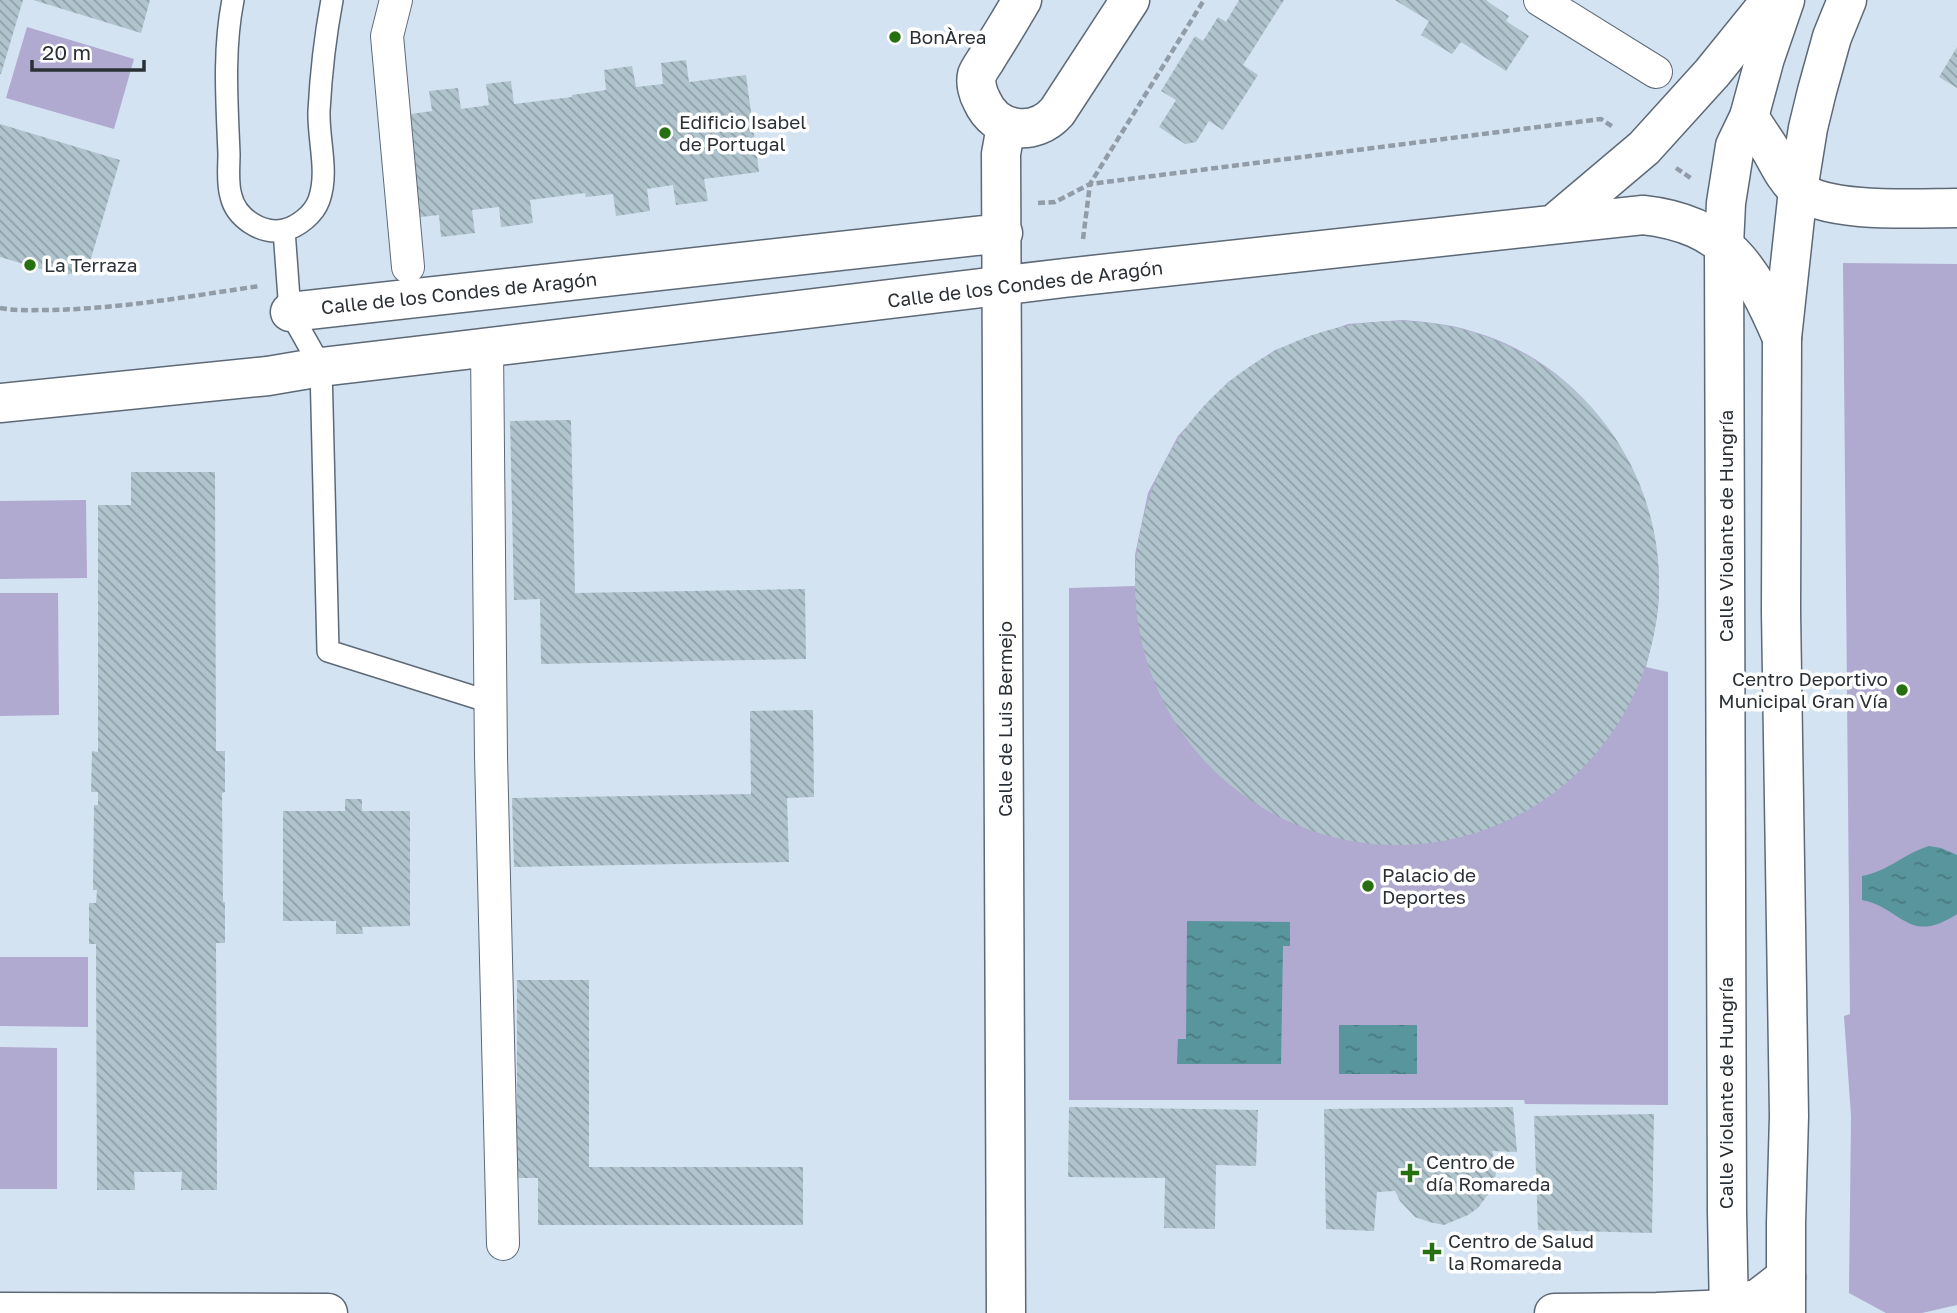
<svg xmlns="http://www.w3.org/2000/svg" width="1957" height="1313" font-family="'Golos Text',sans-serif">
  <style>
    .pitch { fill: #b0a9d0 }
    .water { fill: url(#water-ripples) }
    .building { fill: url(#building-back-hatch) }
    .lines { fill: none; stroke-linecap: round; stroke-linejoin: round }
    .service-casing { stroke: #5d6976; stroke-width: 24 }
    .pedestrian-casing { stroke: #5d6976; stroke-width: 34 }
    .minor-casing { stroke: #5d6976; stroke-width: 41 }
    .tertiary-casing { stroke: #5d6976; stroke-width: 41 }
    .secondary-casing { stroke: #5d6976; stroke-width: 41 }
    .path { stroke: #919ca7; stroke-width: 4.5; stroke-dasharray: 7 3.5; stroke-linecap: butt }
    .service { stroke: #fff; stroke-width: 21 }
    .pedestrian { stroke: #fff; stroke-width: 32 }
    .minor { stroke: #fff; stroke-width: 38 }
    .tertiary { stroke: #fff; stroke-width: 38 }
    .secondary { stroke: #fff; stroke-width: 38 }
    .poi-dot { fill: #277011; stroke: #fff; stroke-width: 2.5 }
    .labels { text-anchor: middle; stroke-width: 7; stroke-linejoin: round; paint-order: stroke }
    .poi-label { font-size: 19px; fill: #2a3035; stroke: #fff; text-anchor: start }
    .street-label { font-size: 19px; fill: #2a3035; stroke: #fff }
  </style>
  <defs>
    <pattern id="water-ripples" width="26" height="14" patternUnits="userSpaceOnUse" patternTransform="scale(1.75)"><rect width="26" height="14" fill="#58959c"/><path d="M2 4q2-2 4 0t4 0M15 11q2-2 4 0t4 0" fill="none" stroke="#497a80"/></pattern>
    <pattern id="building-back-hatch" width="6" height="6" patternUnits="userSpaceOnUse" patternTransform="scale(1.75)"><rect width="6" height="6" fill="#b0c4cd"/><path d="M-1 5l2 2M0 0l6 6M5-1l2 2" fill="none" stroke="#8fa0a7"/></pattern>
  </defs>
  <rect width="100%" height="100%" fill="#d4e3f2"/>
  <path class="pitch" d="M 27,27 L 134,59 L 114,129 L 6,98 Z
    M 1843,263 L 1957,264 L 1957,1305 L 1922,1313 L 1886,1313 L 1849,1293 L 1851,1116 L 1844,1016 L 1850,1014 Z
    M 1403,320 C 1426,322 1449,324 1471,331 C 1582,362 1658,469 1659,583 C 1660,612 1653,639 1646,667 L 1668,672 L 1668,1105 L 1525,1104 L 1524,1100 L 1069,1100 L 1069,588 L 1135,586 L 1135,555 L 1148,493 L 1178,436 L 1228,382 L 1275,350 L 1348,324 Z
    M 86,500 L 87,578 L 0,579 L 0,501 Z
    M 0,593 L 58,593 L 59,715 L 0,716 Z
    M 0,957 L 88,957 L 88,1027 L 0,1026 Z
    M 0,1047 L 57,1048 L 57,1189 L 0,1189 Z"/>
  <path class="water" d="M 1326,755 L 1465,756 L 1464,826 L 1326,825 Z
    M 1929,846 L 1941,848 L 1957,855 L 1957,914 C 1908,946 1903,908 1862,900 L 1862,876 C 1887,872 1905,853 1929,846 Z
    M 1187,921 L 1290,922 L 1290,946 L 1283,946 L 1281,1064 L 1177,1064 L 1178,1039 L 1186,1039 Z
    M 1339,1025 L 1417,1025 L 1417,1074 L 1339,1074 Z"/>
  <path class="building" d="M 0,0 L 23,0 L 1,74 L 0,74 Z
    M 33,0 L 150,0 L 141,33 Z
    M 1239,0 L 1284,0 L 1243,65 L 1258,75 L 1223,130 L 1209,121 L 1196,142 L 1185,144 L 1159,127 L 1176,100 L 1161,91 L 1195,36 L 1203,41 L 1218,17 L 1226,22 Z
    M 1395,0 L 1487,0 L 1487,1 L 1509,16 L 1506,21 L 1529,36 L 1506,71 L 1461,42 L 1452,54 L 1421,35 L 1429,21 Z
    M 1957,47 L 1957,88 L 1939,77 Z
    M 686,60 L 689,82 L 746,75 L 759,172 L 704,179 L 708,201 L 676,205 L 673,185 L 647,189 L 650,211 L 616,216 L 613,194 L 586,197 L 585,193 L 530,200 L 533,223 L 501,227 L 499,207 L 472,210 L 475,233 L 441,237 L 439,215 L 412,218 L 397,116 L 432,111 L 429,91 L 458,88 L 461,109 L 489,105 L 486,84 L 511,81 L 514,104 L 572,97 L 572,95 L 606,90 L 604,70 L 632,66 L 636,87 L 663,84 L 661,63 Z
    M 0,124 L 120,160 L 87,272 L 61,275 L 0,257 Z
    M1135 583a262 262 0 1 1 524 0a262 262 0 1 1-524 0Z
    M 571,420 L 575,593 L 805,589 L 806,659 L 541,664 L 540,599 L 514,600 L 510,421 Z
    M 131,472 L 215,472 L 216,751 L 225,751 L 225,792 L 222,793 L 223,902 L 225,902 L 225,943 L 216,943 L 217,1190 L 181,1190 L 182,1172 L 134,1172 L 135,1190 L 97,1190 L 96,944 L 89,944 L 89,903 L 96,903 L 97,890 L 93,890 L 94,805 L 98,805 L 98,792 L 91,792 L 92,751 L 98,752 L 98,505 L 131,505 Z
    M 813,710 L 814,797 L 787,798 L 789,862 L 514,867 L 512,798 L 751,794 L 750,711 Z
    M 345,799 L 362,799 L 362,811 L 410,811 L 410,926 L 362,927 L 363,934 L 336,934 L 336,921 L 283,921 L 283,811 L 345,811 Z
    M 517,980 L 589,980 L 589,1167 L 803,1167 L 803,1225 L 538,1225 L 538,1178 L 517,1178 Z
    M 1069,1107 L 1258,1110 L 1256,1166 L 1216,1165 L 1215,1229 L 1164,1228 L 1165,1178 L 1068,1177 Z
    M 1513,1107 L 1517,1152 L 1492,1151 L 1497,1166 L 1495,1179 L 1489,1193 L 1478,1208 L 1468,1215 L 1444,1225 L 1429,1222 L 1415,1217 L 1400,1201 L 1395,1191 L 1377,1192 L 1374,1231 L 1326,1229 L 1324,1109 Z
    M 1654,1114 L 1652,1233 L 1538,1230 L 1534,1116 Z"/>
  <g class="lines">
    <g class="service-casing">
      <path id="service" d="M 233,0 C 223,50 227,103 229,154 C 229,167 227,183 231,196 C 236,218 262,235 284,230 C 298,227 314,214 319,200 C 329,172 318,140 319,111 C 321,73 325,37 332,0
        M 284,230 L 290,312 L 321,367 L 328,651 L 490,702"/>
    </g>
    <g class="pedestrian-casing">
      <path id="pedestrian" d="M 396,0 L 387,36 L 408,267
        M 1540,0 L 1656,72
        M 487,348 L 491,756 L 503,1244"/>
    </g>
    <g class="minor-casing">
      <path id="minor" d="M 1022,0 C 1011,19 1000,37 988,56 C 985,62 979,69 977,75 C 975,83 978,94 982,101 C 996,133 1035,137 1057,112 L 1130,0
        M 1749,117 C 1756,128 1763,138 1770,149 C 1778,162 1785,179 1797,189 C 1826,214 1919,208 1957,208
        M 1006,126 L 1001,154 L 1006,1313
        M 290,312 L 1003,233"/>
    </g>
    <g class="tertiary-casing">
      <path id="tertiary" d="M 1554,224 L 1644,148 L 1712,73 L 1771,0
        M 0,403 L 268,376 L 321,367 L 440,353 L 1064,278 L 1643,215 C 1726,224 1752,268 1782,338
        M 0,1312 L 328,1313
        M 1554,1313 L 1657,1312 L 1729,1309 L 1760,1297 L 1786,1277"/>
    </g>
    <g class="secondary-casing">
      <path id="secondary" d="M 1729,1313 L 1727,1212 L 1724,245 L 1726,203 L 1735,146 L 1749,117 L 1765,58 L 1785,0
        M 1786,1313 L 1786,1223 L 1789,1116 L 1781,612 L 1782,338 L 1798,190 L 1808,128 L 1817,91 L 1832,37 L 1847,0"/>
    </g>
    <path class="path" d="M 1676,168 L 1692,179
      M 1038,203 L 1055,202 L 1090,184 L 1601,119 L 1613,127
      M 1083,239 L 1090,184 L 1204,0
      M 0,308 C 16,311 33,310 49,310 C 120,309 190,296 260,286"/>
    <use href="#service" class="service"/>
    <use href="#pedestrian" class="pedestrian"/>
    <use href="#minor" class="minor"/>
    <use href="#tertiary" class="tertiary"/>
    <use href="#secondary" class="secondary"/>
  </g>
  <g class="poi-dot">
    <circle cx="895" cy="37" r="7"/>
    <circle cx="665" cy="133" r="7"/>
    <circle cx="30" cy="265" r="7"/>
    <circle cx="1902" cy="690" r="7"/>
    <circle cx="1368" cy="886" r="7"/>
    <path d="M1406.5 1162.5h7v7h7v7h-7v7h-7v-7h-7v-7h7z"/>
    <path d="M1428.5 1241.5h7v7h7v7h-7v7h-7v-7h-7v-7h7z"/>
  </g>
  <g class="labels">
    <g class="poi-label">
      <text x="909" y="44">BonÀrea</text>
      <text x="679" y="129">Edificio Isabel<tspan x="679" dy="22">de Portugal</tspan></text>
      <text x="44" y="272">La Terraza</text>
      <text x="1888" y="686" text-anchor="end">Centro Deportivo<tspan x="1888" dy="22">Municipal Gran Vía</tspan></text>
      <text x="1382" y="882">Palacio de<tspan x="1382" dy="22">Deportes</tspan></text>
      <text x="1426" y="1169">Centro de<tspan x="1426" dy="22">día Romareda</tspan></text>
      <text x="1448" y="1248">Centro de Salud<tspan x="1448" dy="22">la Romareda</tspan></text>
    </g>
    <g class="street-label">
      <text transform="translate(1025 284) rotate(-7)" y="7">Calle de los Condes de Aragón</text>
      <text transform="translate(459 293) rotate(-6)" y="7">Calle de los Condes de Aragón</text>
      <text transform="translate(1726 526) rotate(-90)" y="7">Calle Violante de Hungría</text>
      <text transform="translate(1005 719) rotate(-90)" y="7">Calle de Luis Bermejo</text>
      <text transform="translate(1726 1093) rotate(-90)" y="7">Calle Violante de Hungría</text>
    </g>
  </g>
  <path d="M32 60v10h112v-10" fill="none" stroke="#2a3035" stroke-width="3.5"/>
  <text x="42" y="60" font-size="21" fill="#2a3035" stroke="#ffffff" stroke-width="5" paint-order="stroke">20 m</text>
</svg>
